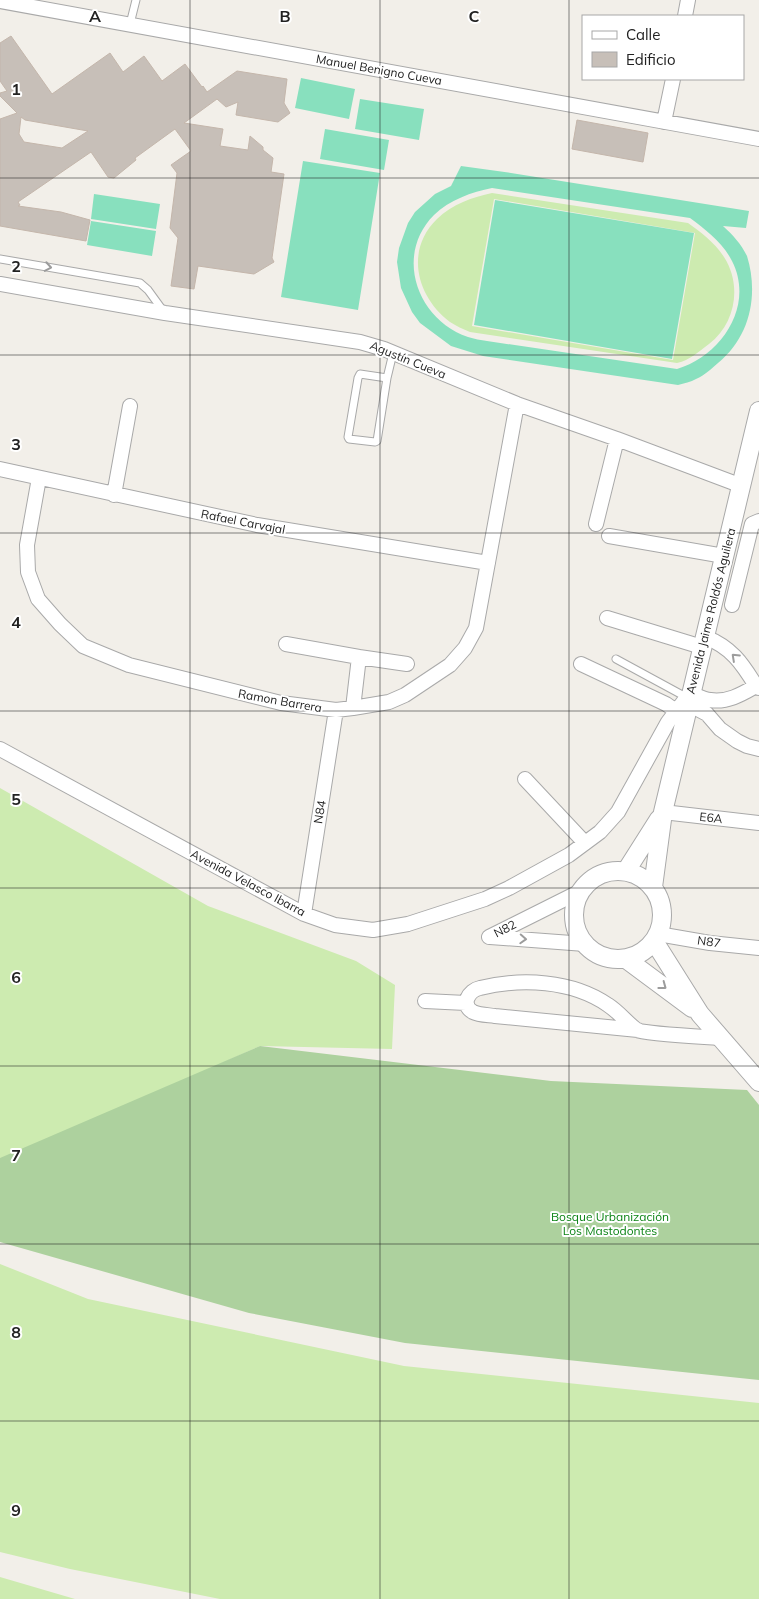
<svg xmlns="http://www.w3.org/2000/svg" width="759" height="1599" font-family="Mulish,sans-serif">
  <style>
    .grass { fill: #cdebb0; fill-rule: evenodd }
    .forest { fill: #add19e }
    .pitch { fill: #88e0be; fill-rule: evenodd }
    .building { fill: #c7bfb8; stroke: #c4b6ab; fill-rule: evenodd }
    .lines { fill: none; stroke-linecap: round; stroke-linejoin: round }
    .service-casing { stroke: #a9a9a9; stroke-width: 9 }
    .minor-casing { stroke: #a9a9a9; stroke-width: 16 }
    .tertiary-casing { stroke: #a9a9a9; stroke-width: 20 }
    .service { stroke: #fff; stroke-width: 7 }
    .minor { stroke: #fff; stroke-width: 14 }
    .tertiary { stroke: #fff; stroke-width: 18 }
    .oneway { stroke: #9c9c9c }
    .grid { fill: none; stroke: #222; stroke-width: 1; stroke-opacity: 0.55 }
    .labels { text-anchor: middle; stroke-width: 4; stroke-linejoin: round; paint-order: stroke }
    .street-label { font-size: 12px; fill: #222; stroke: #fff }
    .park-label { font-size: 12px; fill: #0c8416; stroke: #fff }
    .grid-label { font-size: 16px; text-anchor: middle; font-weight: bold; fill: #222; stroke: #fff; stroke-width: 4; stroke-linejoin: round; paint-order: stroke }
  </style>
  <rect width="100%" height="100%" fill="#f2efe9"/>
  <path class="grass" d="M 492,193 L 688,223 C 701,232 715,243 724,257 C 742,285 736,323 709,344 C 698,352 690,360 677,363 L 470,332 C 463,329 456,326 450,322 C 416,296 405,250 437,219 C 452,204 473,197 492,193 ZM 494,199 L 695,233 L 673,360 L 472,326 Z
    M 0,788 L 208,906 L 356,961 L 395,985 L 392,1049 L 260,1046 L 0,1163 Z
    M 0,1264 L 88,1299 L 404,1366 L 759,1403 L 759,1599 L 220,1599 L 70,1569 L 0,1552 Z
    M 0,1577 L 75,1599 L 0,1599 Z"/>
  <path class="forest" d="M 260,1046 L 551,1081 L 747,1090 L 759,1105 L 759,1380 L 405,1343 L 249,1313 L 0,1242 L 0,1158 Z"/>
  <path class="pitch" d="M 301,78 L 355,89 L 349,119 L 295,108 Z
    M 360,99 L 424,109 L 419,140 L 355,129 Z
    M 325,129 L 389,140 L 384,170 L 320,159 Z
    M 303,161 L 380,173 L 358,310 L 281,297 Z
    M 461,166 L 511,173 L 749,211 L 746,228 L 723,226 C 733,235 741,244 747,256 C 759,295 750,337 718,363 C 711,369 705,375 696,379 C 691,382 684,383 678,385 L 483,356 L 451,346 L 420,323 L 412,312 L 401,288 L 397,262 L 399,248 L 408,223 L 415,212 L 435,194 L 451,186 ZM 492,188 L 690,218 C 706,230 723,243 732,261 C 755,306 721,356 677,369 L 487,341 C 481,340 474,339 468,337 C 417,320 394,255 434,215 C 449,200 472,192 492,188 Z
    M 94,194 L 160,204 L 156,229 L 91,219 Z
    M 495,200 L 694,233 L 672,359 L 474,325 Z
    M 91,221 L 156,231 L 152,256 L 87,245 Z"/>
  <path class="building" d="M 11,36 L 52,94 L 110,53 L 123,72 L 144,56 L 162,81 L 185,64 L 202,87 L 203,86 L 207,92 L 237,71 L 287,79 L 284,103 L 290,113 L 278,122 L 236,115 L 238,102 L 226,107 L 217,99 L 184,123 L 223,129 L 220,146 L 248,150 L 250,136 L 263,147 L 263,150 L 273,158 L 271,172 L 284,174 L 272,258 L 274,262 L 254,274 L 198,266 L 194,289 L 171,286 L 178,238 L 170,228 L 177,173 L 171,165 L 191,151 L 175,129 L 135,158 L 136,160 L 114,178 L 108,177 L 91,152 L 18,202 L 20,205 L 18,206 L 61,212 L 90,220 L 86,241 L 0,226 L 0,119 L 17,113 L 0,96 L 0,93 L 7,91 L 0,81 L 0,43 ZM 21,117 L 25,120 L 88,131 L 62,148 L 24,142 L 19,134 Z
    M 577,120 L 648,133 L 643,162 L 572,149 Z"/>
  <g class="lines">
    <g class="service-casing">
      <path id="service" d="M 130,24 L 136,0
        M 0,259 L 140,283 L 148,290 L 164,312
        M 387,378 L 360,374 L 358,378 L 348,437 L 349,439 L 375,442 L 377,441 L 387,378 L 393,353
        M 616,659 L 686,697"/>
    </g>
    <g class="minor-casing">
      <path id="minor" d="M 0,1 L 759,139
        M 685,16 L 688,0
        M 664,122 L 673,79
        M 0,284 L 165,313 L 360,342 L 384,349 L 517,404 L 617,439 L 742,486
        M 0,469 L 257,525 L 488,563
        M 39,478 L 27,545 L 28,572 L 38,599 L 60,624 L 83,646 L 129,665 L 281,703 L 336,710 L 353,708 L 389,702 L 405,695 L 450,665 L 465,648 L 476,628 L 517,404
        M 114,495 L 130,406
        M 596,524 L 617,439
        M 609,536 L 724,556
        M 732,605 L 752,524 L 759,521
        M 607,618 L 702,647
        M 705,637 C 731,647 742,663 756,686 L 759,688
        M 286,644 L 359,657 L 353,708
        M 359,657 L 407,664
        M 581,664 L 666,704 L 676,711
        M 688,704 L 707,714 L 720,729 L 737,741 L 747,746 L 759,749
        M 0,749 L 304,914 L 335,925 L 373,930 L 408,924 L 485,899 L 509,888 L 569,855 L 600,832 L 618,812 L 668,722 L 690,693 C 696,695 703,699 710,700 C 727,703 742,694 756,686
        M 525,779 L 585,843
        M 663,812 L 759,823
        M 304,914 L 336,710
        M 658,934 L 710,943 L 759,948
        M 489,937 L 581,891
        M 490,937 L 585,944
        M 425,1001 L 466,1003
        M 638,1030 L 495,1016 C 488,1015 479,1015 473,1012 C 460,1005 469,990 480,988 C 521,978 572,980 608,1005 C 619,1012 627,1023 637,1030 C 645,1034 708,1037 721,1038"/>
    </g>
    <g class="tertiary-casing">
      <path id="tertiary" d="M574 915a44 44 0 1 1 88 0a44 44 0 1 1-88 0Z
        M 626,871 L 659,819
        M 653,887 L 663,812 L 759,411
        M 654,941 L 700,1014 L 759,1082
        M 626,959 L 692,1008"/>
    </g>
    <use href="#service" class="service"/>
    <use href="#minor" class="minor"/>
    <use href="#tertiary" class="tertiary"/>
  </g>
  <defs><path id="oneway-chevron" d="M-2-3.5L2.5 0L-2 3.5" fill="none" stroke-width="1.6" stroke-linecap="round" stroke-linejoin="round" transform="scale(1.25)"/></defs>
  <g class="oneway">
    <use href="#oneway-chevron" transform="translate(48 267) rotate(10)"/>
    <use href="#oneway-chevron" transform="translate(735 657) rotate(-137)"/>
    <use href="#oneway-chevron" transform="translate(523 939) rotate(3)"/>
    <use href="#oneway-chevron" transform="translate(663 986) rotate(37)"/>
  </g>
  <path class="grid" d="M 190,0 L 190,1599M 380,0 L 380,1599M 569,0 L 569,1599M 0,178 L 759,178M 0,355 L 759,355M 0,533 L 759,533M 0,711 L 759,711M 0,888 L 759,888M 0,1066 L 759,1066M 0,1244 L 759,1244M 0,1421 L 759,1421"/>
  <g class="labels">
    <g class="street-label">
      <text transform="translate(379 70) rotate(10)" y="4">Manuel Benigno Cueva</text>
      <text transform="translate(408 360) rotate(22)" y="4">Agustín Cueva</text>
      <text transform="translate(243 522) rotate(11)" y="4">Rafael Carvajal</text>
      <text transform="translate(711 611) rotate(-76)" y="4">Avenida Jaime Roldós Aguilera</text>
      <text transform="translate(280 701) rotate(10)" y="4">Ramon Barrera</text>
      <text transform="translate(320 812) rotate(-81)" y="4">N84</text>
      <text transform="translate(711 818) rotate(6)" y="4">E6A</text>
      <text transform="translate(248 883) rotate(28)" y="4">Avenida Velasco Ibarra</text>
      <text transform="translate(505 929) rotate(-27)" y="4">N82</text>
      <text transform="translate(709 942) rotate(8)" y="4">N87</text>
    </g>
    <g class="park-label">
      <text x="610" y="1221">Bosque Urbanización<tspan x="610" dy="14">Los Mastodontes</tspan></text>
    </g>
  </g>
  <g class="grid-label">
    <text x="95" y="22">A</text>
    <text x="285" y="22">B</text>
    <text x="474" y="22">C</text>
    <text x="16" y="95">1</text>
    <text x="16" y="272">2</text>
    <text x="16" y="450">3</text>
    <text x="16" y="628">4</text>
    <text x="16" y="805">5</text>
    <text x="16" y="983">6</text>
    <text x="16" y="1161">7</text>
    <text x="16" y="1338">8</text>
    <text x="16" y="1516">9</text>
  </g>
  <rect x="582" y="15" width="162" height="65" fill="#ffffff" stroke="#a7a7a7"/>
  <rect x="592" y="31" width="25" height="8" fill="#ffffff" stroke="#a7a7a7"/>
  <text x="626" y="40" font-size="15" fill="#222222">Calle</text>
  <rect x="592" y="52" width="25" height="15" fill="#c7bfb8" stroke="#a7a7a7"/>
  <text x="626" y="65" font-size="15" fill="#222222">Edificio</text>
</svg>
